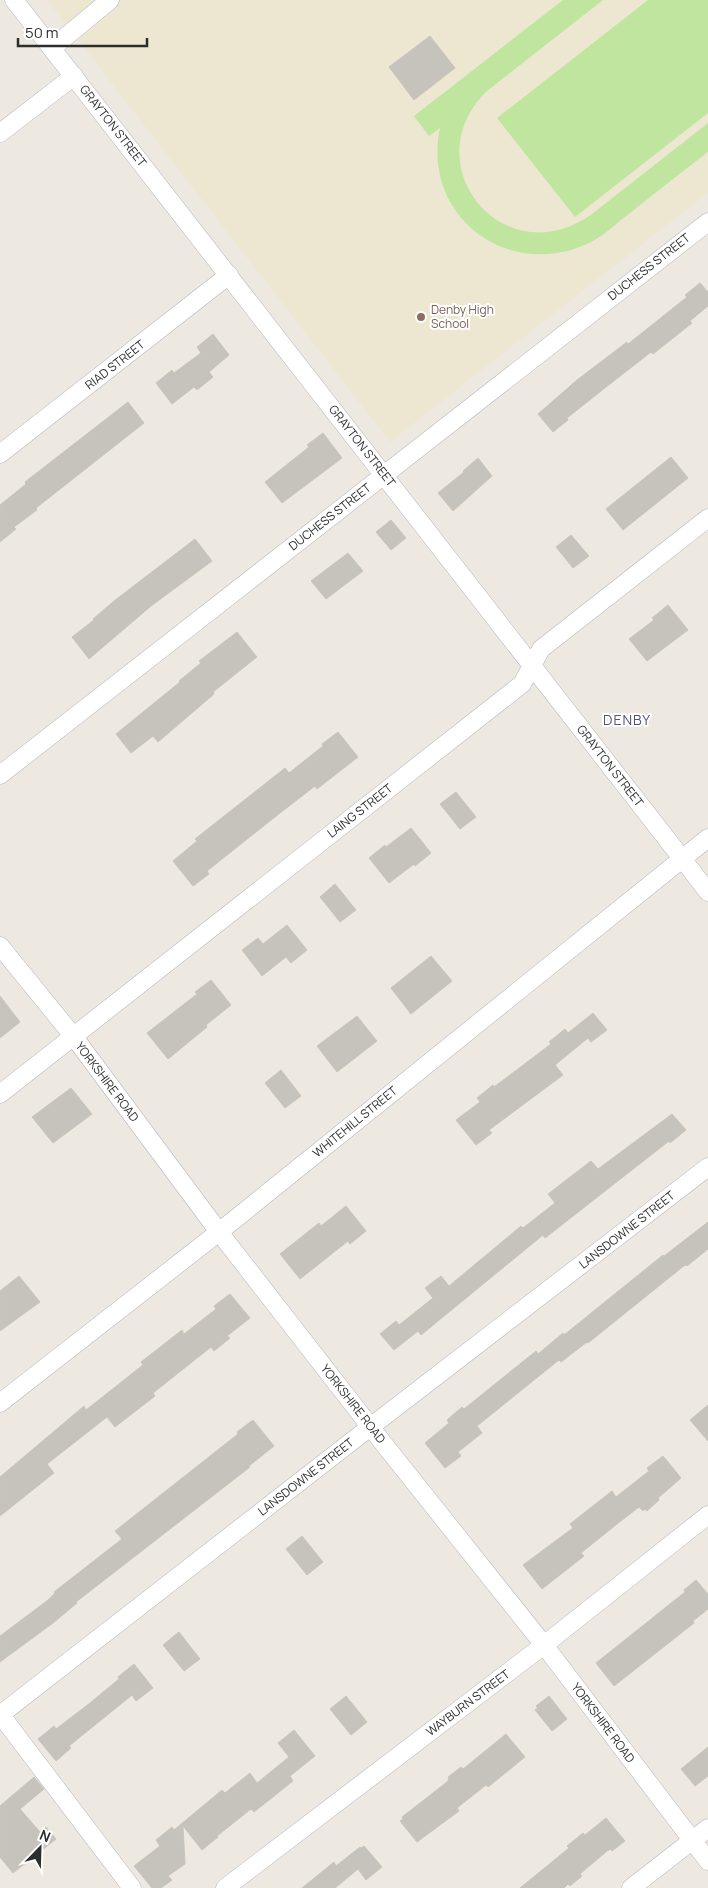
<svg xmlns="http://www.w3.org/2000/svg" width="708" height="1888" font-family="Manrope,sans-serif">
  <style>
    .education { fill: #ede7d2 }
    .pitch { fill: #bfe59f }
    .building { fill: #c6c3bc; stroke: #c9c5ba }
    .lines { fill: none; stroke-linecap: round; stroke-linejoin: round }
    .minor-casing { stroke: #b4b5bf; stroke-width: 19 }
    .minor { stroke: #fff; stroke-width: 18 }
    .education-dot { fill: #8d6e63; stroke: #fff; stroke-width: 2 }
    .labels { text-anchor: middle; stroke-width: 4; stroke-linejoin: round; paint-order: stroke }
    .street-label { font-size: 12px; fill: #2d2d2d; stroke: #fff }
    .education-label { font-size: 12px; fill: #785e54; stroke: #fff; text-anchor: start }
    .neighbourhood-label { font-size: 14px; letter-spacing: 1px; fill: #50537a; stroke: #fff }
  </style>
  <rect width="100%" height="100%" fill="#ede9e1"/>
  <path class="education" d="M 47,0 L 708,0 L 708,193 L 390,442 Z"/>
  <path class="pitch" d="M 563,0 L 603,0 L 487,91 C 412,164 504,277 592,214 L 708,123 L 708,152 C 682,172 656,192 630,213 C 618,222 605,235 591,242 C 548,264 495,256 463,220 C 440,194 433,161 440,128 L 429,136 L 414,116 Z
    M 648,0 L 708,0 L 708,113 L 575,217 L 497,118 Z"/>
  <path class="building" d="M 430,36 L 455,68 L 414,100 L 389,67 Z
    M 700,283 L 708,292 L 708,306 L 690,321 L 692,323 L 653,354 L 651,352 L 601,391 L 567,418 L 568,420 L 553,432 L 538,414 L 577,380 L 627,342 L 628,344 L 662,317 L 687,297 L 685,295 Z
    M 213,334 L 229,355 L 209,372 L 213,377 L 197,390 L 194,387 L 172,404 L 156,383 L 172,370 L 174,373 L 201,353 L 197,347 Z
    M 128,402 L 144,423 L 36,508 L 37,510 L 14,527 L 16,529 L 0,542 L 0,505 L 26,484 L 25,482 Z
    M 323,433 L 342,458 L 282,503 L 265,482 L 309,447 L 307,445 Z
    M 671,457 L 688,478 L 623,530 L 606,509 Z
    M 478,458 L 492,476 L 453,511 L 438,493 L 464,472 L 463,471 Z
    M 391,520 L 406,538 L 391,550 L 376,532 Z
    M 571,535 L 589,556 L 573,568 L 556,547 Z
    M 195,539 L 212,561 L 151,606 L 89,659 L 72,637 L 94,620 L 93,619 L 114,601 Z
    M 348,553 L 363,571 L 326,599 L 311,581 Z
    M 668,605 L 688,630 L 647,661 L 629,639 L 654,620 L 652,618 Z
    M 237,632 L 257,657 L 213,692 L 214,694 L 158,742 L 153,736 L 131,753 L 116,734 L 180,682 L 179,681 L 201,663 L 199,661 Z
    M 338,732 L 358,757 L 317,789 L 315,786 L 280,813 L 207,871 L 209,874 L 193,886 L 173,861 L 197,841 L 195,839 L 285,768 L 289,773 L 323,746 L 322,744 Z
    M 456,792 L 476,817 L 460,829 L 440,804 Z
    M 411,828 L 431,853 L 415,866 L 414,864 L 389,883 L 369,858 L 385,845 L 386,847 Z
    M 335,884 L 356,910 L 340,922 L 320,897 Z
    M 287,925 L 307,950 L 291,963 L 286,957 L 262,976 L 242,950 L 258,938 L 263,944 Z
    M 431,956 L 452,981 L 411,1014 L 391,988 Z
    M 211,980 L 231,1005 L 206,1025 L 207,1027 L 168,1059 L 147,1033 L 197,994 L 195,992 Z
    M 0,996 L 20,1022 L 0,1038 Z
    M 593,1013 L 607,1030 L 591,1042 L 588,1038 L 555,1065 L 563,1075 L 489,1130 L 492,1133 L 476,1145 L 456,1120 L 480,1102 L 477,1098 L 493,1085 L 494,1087 L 551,1044 L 549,1042 L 565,1029 L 568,1033 Z
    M 357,1016 L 377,1041 L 337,1072 L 317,1046 Z
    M 281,1070 L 301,1096 L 285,1108 L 265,1083 Z
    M 71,1088 L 92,1114 L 53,1143 L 32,1117 Z
    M 672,1114 L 686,1130 L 670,1143 L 669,1141 L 545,1238 L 543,1235 L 421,1335 L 418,1331 L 394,1350 L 380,1334 L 396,1321 L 399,1325 L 433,1298 L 425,1288 L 441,1276 L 449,1286 L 521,1226 L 523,1228 L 555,1203 L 548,1194 L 591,1161 L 598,1169 Z
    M 346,1206 L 366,1231 L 350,1244 L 348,1241 L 300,1279 L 280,1254 L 319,1223 L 321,1226 Z
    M 708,1222 L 708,1249 L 687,1266 L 685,1265 L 588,1343 L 587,1342 L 561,1362 L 559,1360 L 477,1426 L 482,1433 L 458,1452 L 461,1456 L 445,1468 L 425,1443 L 449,1423 L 447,1420 L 462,1407 L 464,1409 L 536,1351 L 538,1354 L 563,1333 L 564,1335 L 663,1255 L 664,1256 Z
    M 19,1276 L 40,1302 L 0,1331 L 0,1291 Z
    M 230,1294 L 250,1318 L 227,1336 L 230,1338 L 214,1351 L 211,1347 L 153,1393 L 155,1396 L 115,1427 L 107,1417 L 47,1464 L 54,1473 L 0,1516 L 0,1477 L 84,1406 L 86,1410 L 143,1365 L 141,1362 L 182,1330 L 184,1334 L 216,1309 L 214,1306 Z
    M 708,1405 L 708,1441 L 690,1420 Z
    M 253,1420 L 274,1446 L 249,1466 L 250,1467 L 76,1602 L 77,1603 L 53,1623 L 0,1662 L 0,1636 L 48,1600 L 55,1593 L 54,1592 L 122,1539 L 115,1531 L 238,1434 L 237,1432 Z
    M 663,1456 L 681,1478 L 658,1498 L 659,1500 L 647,1511 L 645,1509 L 643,1511 L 639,1507 L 617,1524 L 581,1553 L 584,1556 L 542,1589 L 523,1565 L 573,1528 L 570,1524 L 612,1491 L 616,1497 L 649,1471 L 647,1468 Z
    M 302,1536 L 323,1562 L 307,1575 L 286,1549 Z
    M 696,1580 L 708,1594 L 708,1609 L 693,1621 L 694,1623 L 614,1686 L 596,1663 L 685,1592 L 684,1590 Z
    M 179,1632 L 200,1659 L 184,1671 L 163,1645 Z
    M 134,1664 L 153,1688 L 136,1701 L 132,1695 L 69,1746 L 71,1748 L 56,1761 L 38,1739 L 54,1726 L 56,1729 L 90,1703 L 119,1679 L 118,1677 Z
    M 346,1696 L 367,1722 L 351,1735 L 330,1709 Z
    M 549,1696 L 567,1719 L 552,1731 L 535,1710 L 538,1708 L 536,1706 Z
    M 294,1730 L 315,1756 L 290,1776 L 293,1781 L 254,1812 L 251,1809 L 217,1836 L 218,1837 L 202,1850 L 183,1826 L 185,1864 L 168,1876 L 172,1880 L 161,1888 L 152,1888 L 134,1866 L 160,1846 L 156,1840 L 172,1827 L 174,1830 L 222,1790 L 225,1793 L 250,1773 L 257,1783 L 289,1757 L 278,1743 Z
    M 506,1734 L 525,1757 L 488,1787 L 486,1785 L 457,1808 L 459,1811 L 417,1842 L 400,1821 L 403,1819 L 402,1817 L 447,1782 L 449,1779 L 448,1777 L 461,1767 L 463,1769 Z
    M 708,1747 L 708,1776 L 695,1786 L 681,1769 Z
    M 34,1777 L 44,1789 L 20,1809 L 40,1832 L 46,1827 L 56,1839 L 13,1873 L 0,1857 L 0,1806 Z
    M 606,1818 L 625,1841 L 612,1851 L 611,1849 L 607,1851 L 580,1874 L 582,1876 L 570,1886 L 568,1884 L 564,1888 L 520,1888 L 569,1848 L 567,1846 L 583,1833 L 585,1835 Z
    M 364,1846 L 382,1867 L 366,1880 L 358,1869 L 335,1888 L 302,1888 L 334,1862 L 336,1866 L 360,1847 L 361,1848 Z"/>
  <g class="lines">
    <g class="minor-casing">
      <path id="minor" d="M 14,0 L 708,892
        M 52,48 L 110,0
        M 0,133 L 74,76
        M 0,454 L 229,275
        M 0,775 L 708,222
        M 0,946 L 74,1037 L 219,1232 L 383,1443 L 544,1645 L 708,1861
        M 0,1094 L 522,684 L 541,649 L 708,518
        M 0,1403 L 219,1232 L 708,838
        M 0,1714 L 132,1888
        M 0,1715 L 356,1438 L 708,1167
        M 225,1888 L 544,1645 L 708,1515
        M 631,1888 L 708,1828"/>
    </g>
    <use href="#minor" class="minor"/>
  </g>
  <circle class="education-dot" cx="421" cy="317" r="5"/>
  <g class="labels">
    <g class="street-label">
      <text transform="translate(113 126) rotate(52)" y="4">GRAYTON STREET</text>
      <text transform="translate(649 267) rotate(-38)" y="4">DUCHESS STREET</text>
      <text transform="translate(115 365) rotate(-38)" y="4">RIAD STREET</text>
      <text transform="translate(362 446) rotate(52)" y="4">GRAYTON STREET</text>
      <text transform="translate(330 517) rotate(-38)" y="4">DUCHESS STREET</text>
      <text transform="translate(610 766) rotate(52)" y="4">GRAYTON STREET</text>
      <text transform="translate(360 811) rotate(-38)" y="4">LAING STREET</text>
      <text transform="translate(107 1082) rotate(53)" y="4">YORKSHIRE ROAD</text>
      <text transform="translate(355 1122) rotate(-39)" y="4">WHITEHILL STREET</text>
      <text transform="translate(627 1230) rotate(-38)" y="4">LANSDOWNE STREET</text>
      <text transform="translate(353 1404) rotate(52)" y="4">YORKSHIRE ROAD</text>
      <text transform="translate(306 1477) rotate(-38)" y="4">LANSDOWNE STREET</text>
      <text transform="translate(468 1703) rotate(-37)" y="4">WAYBURN STREET</text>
      <text transform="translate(603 1723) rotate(53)" y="4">YORKSHIRE ROAD</text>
    </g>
    <g class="education-label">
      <text x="431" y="314">Denby High<tspan x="431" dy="14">School</tspan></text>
    </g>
    <g class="neighbourhood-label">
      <text x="627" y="725">DENBY</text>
    </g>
  </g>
  <g transform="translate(40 1848) rotate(23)" stroke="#ffffff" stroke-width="4" paint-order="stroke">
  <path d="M0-4L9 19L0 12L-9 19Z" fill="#2d2d2d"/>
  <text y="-8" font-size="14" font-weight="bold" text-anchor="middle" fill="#2d2d2d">N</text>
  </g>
  <path d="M18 38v8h129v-8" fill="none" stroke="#2d2d2d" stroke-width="2.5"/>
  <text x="25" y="38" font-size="15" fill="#2d2d2d" stroke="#ffffff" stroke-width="4" paint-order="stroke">50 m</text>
</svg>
